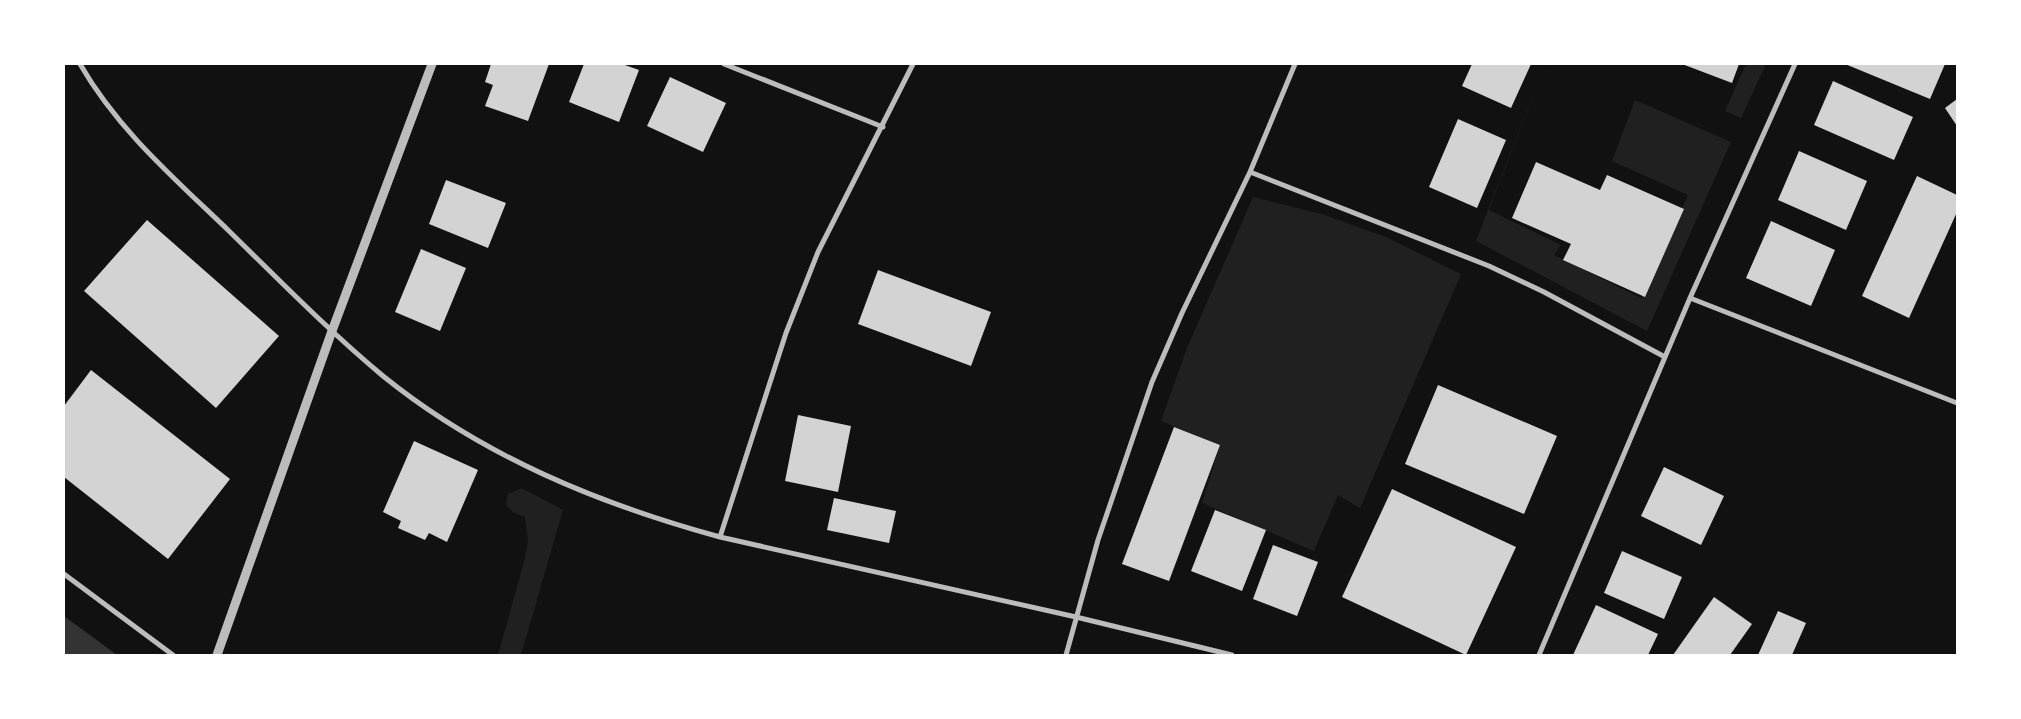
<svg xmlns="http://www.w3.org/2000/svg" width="2021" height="719" font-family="'Public Sans',sans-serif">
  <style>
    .green { fill: #202020 }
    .water { fill: #333 }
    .building { fill: #d3d3d3 }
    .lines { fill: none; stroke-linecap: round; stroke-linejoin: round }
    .minor { stroke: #bcbcbc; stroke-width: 5 }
    .tertiary { stroke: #bcbcbc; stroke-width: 9 }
  </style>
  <rect width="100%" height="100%" fill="#111"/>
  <path class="green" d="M 1545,64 L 1489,210 L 1561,245 L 1554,255 L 1641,298 L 1688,195 L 1612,161 L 1635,100 L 1731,142 L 1647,331 L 1476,241 Z
    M 1746,64 L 1766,64 L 1741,118 L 1725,111 Z
    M 1253,197 L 1325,215 L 1386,237 L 1461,274 L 1360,508 L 1338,495 L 1314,551 L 1202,503 L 1220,445 L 1161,421 L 1187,348 Z
    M 522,488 L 563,510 L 521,655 L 498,655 L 524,562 L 528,542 L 525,517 L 514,513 L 506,505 L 508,494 Z"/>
  <path class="water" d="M 64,616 L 117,655 L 64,655 Z"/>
  <path class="building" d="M 491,64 L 549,64 L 528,121 L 485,106 L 493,85 L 485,82 Z
    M 584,64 L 622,64 L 639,70 L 619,122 L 569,102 Z
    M 1472,64 L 1531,64 L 1511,108 L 1462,86 Z
    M 1682,64 L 1739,64 L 1732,83 Z
    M 1845,64 L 1945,64 L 1930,99 Z
    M 670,77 L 726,103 L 703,152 L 647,126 Z
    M 1833,81 L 1913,117 L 1894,160 L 1814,125 Z
    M 1957,99 L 1957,126 L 1945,108 Z
    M 1458,119 L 1506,140 L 1477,208 L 1429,187 Z
    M 1799,151 L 1867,181 L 1846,230 L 1778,200 Z
    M 1536,162 L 1600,190 L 1607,175 L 1684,209 L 1645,297 L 1563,260 L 1571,244 L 1512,218 Z
    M 1917,176 L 1957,195 L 1957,212 L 1909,318 L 1862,296 Z
    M 446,180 L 506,203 L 488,248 L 429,224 Z
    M 147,220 L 279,336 L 216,408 L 84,291 Z
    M 1771,221 L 1835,250 L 1811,306 L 1746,278 Z
    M 421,249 L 466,268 L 440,331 L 395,312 Z
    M 878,270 L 991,312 L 971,366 L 858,324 Z
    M 91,370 L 230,479 L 168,559 L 64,477 L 64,406 Z
    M 1438,385 L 1557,436 L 1524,514 L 1405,464 Z
    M 798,415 L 851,426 L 838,492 L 785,481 Z
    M 1174,427 L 1220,445 L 1169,581 L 1122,564 Z
    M 414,441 L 478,470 L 447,542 L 429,533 L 425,540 L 398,528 L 401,521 L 383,512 Z
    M 1664,467 L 1724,496 L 1701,545 L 1641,516 Z
    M 1392,489 L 1516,547 L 1466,655 L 1342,597 Z
    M 834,498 L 896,511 L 889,543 L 827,530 Z
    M 1215,510 L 1266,530 L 1242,591 L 1191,571 Z
    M 1273,545 L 1318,562 L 1297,616 L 1253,599 Z
    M 1622,551 L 1682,577 L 1664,619 L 1604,593 Z
    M 1714,597 L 1752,624 L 1730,655 L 1673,655 Z
    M 1596,605 L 1658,634 L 1648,655 L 1573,655 Z
    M 1778,611 L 1806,623 L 1792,655 L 1758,655 Z"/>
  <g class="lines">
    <path class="minor" d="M 80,64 C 118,130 174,178 229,231 C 279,280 329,331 383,376 C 482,456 599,504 720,537 L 1076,617 L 1232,655
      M 724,64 L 883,127
      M 1250,172 L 1489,266 L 1544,292 L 1665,357
      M 1690,298 L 1957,403
      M 720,537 L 786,333 L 818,252 L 913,64
      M 64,574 L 173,655
      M 1066,655 L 1098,540 L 1152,382 L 1182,313 L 1250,172 L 1295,64
      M 1539,655 L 1690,298 L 1795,64"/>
    <path class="tertiary" d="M 217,655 L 332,331 L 432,64"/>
  </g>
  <rect width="2021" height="719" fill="none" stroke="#ffffff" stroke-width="130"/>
</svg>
